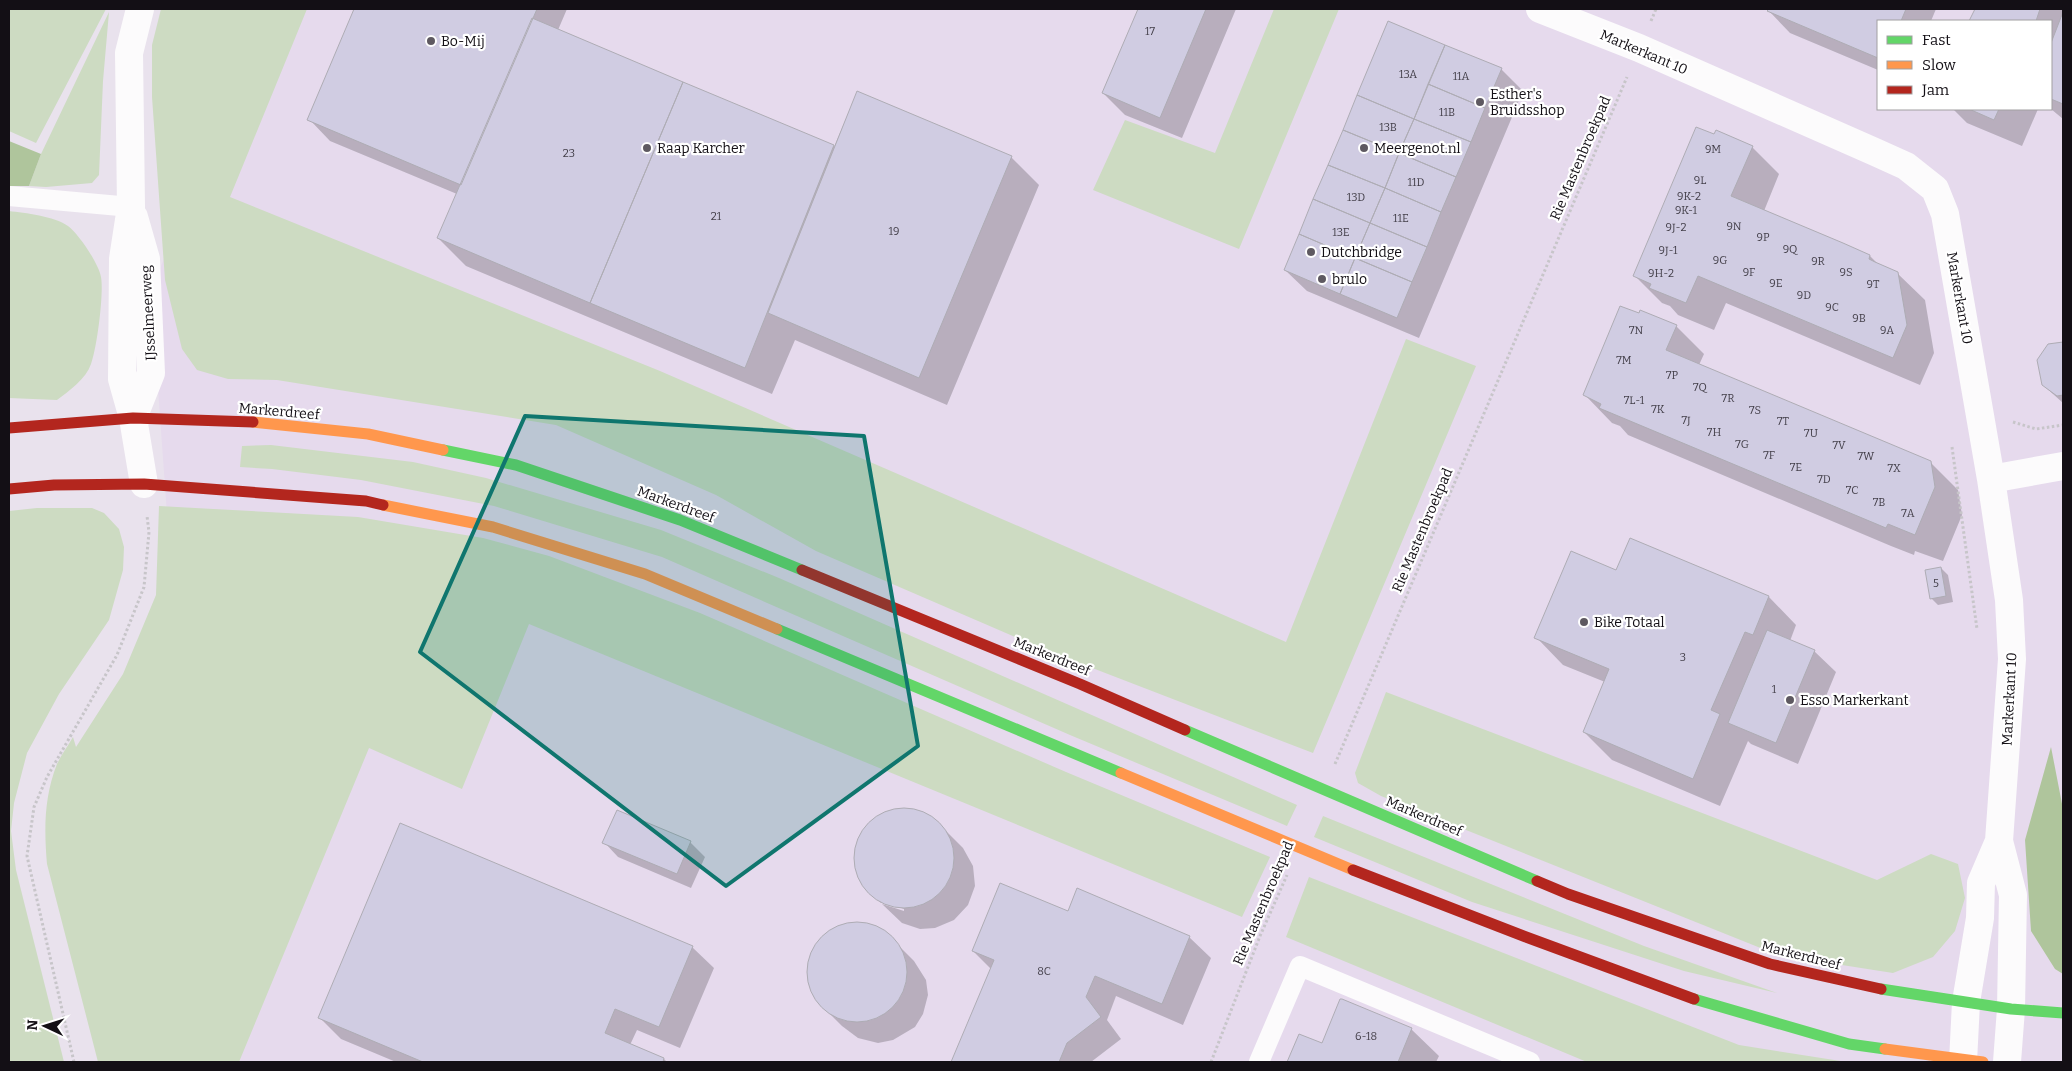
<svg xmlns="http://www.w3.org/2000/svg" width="2072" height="1071" font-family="Bitter,serif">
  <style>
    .built { fill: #e6daed; fill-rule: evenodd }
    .green { fill: #cddbc2 }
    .forest { fill: #afc59c }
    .shadow { fill: #0003 }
    .building { fill: #d0cce2; stroke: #aeacb4 }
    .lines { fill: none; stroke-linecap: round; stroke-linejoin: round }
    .path { stroke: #c7c5c9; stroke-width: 3; stroke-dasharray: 2.5 2.5; stroke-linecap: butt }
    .lane { stroke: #fcfbfc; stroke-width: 20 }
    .street { stroke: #fcfbfc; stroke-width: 28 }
    .fast { stroke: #63d668; stroke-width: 11 }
    .slow { stroke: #ff974d; stroke-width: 11 }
    .jam { stroke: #b3261e; stroke-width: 11 }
    .marked { fill: #0f766e; fill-opacity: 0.2; stroke: #0f766e; stroke-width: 4; stroke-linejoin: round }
    .poi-dot { fill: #5e5961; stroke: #fff; stroke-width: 2 }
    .labels { text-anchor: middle; stroke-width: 4.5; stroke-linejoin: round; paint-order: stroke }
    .number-label { font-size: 11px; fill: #423e48 }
    .poi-label { font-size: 14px; fill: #130f15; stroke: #fff; text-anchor: start }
    .street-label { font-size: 14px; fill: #130f15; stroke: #fff }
  </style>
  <rect width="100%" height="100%" fill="#e9e2ed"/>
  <path class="built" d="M 269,9 L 2063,9 L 2063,1062 L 206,1062 L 151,290 ZM 1878,21 L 2051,21 L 2051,109 L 1878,109 Z"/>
  <path class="green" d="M 9,9 L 106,9 L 36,143 L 9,131 Z
    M 161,9 L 307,9 L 230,197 L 660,371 L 1286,642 L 1406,339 L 1476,366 L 1313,753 L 1043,649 L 816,551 L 716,495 L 556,425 L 277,380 L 228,379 L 197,370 L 182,349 L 165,280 L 152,97 L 152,45 Z
    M 1274,9 L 1339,9 L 1239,249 L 1093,190 L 1125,120 L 1215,153 Z
    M 109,12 L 103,81 L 99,175 L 92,183 L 46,187 L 29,186 L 41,154 Z
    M 9,211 C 25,213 54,216 68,226 C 78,233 99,264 101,277 C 104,293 97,348 91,364 C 86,379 69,391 57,400 L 9,398 Z
    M 271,445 L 413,462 L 486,478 L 661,530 L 779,578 L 1297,805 L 1287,826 L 1070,735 L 662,557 L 494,506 L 361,480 L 272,469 L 240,467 L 242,446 Z
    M 159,506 L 358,517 L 483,538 L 549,556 L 700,613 L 1066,772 L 1270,857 L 1242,917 L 529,624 L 462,789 L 369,748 L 239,1062 L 98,1062 L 47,864 C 44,830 44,797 57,764 C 61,755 68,746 73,737 L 76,747 L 123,674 L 156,595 Z
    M 37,508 L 92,508 L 104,513 L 119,529 L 124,547 L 123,570 L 109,620 L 59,694 L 27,753 L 14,803 L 11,831 L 16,870 L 64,1062 L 9,1062 L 9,511 Z
    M 1386,692 L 1877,880 L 1931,854 L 1958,864 L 1965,898 L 1955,931 L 1933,957 L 1893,973 L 1778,955 L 1381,796 L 1358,783 L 1355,773 Z
    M 1323,816 L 1644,946 L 1777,993 L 1684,971 L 1472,902 L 1314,837 Z
    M 1309,877 L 1739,1045 L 1847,1062 L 1587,1062 L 1286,937 Z"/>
  <path class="forest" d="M 9,141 L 41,154 L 29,186 L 9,186 Z
    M 2051,747 L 2063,809 L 2063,974 L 2055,969 L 2031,931 L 2025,840 Z"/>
  <path class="shadow" d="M 355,9 L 567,9 L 558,30 L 834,147 L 857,93 L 1011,157 L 1039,185 L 947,405 L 795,340 L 772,394 L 466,266 L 438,238 L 457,194 L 330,141 L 309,119 Z
    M 1139,9 L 1236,9 L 1182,138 L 1125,115 L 1103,93 Z
    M 1770,9 L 1936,9 L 1931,21 L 1878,21 L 1878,70 L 1790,33 L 1769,11 Z
    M 1976,9 L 2063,9 L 2063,119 L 2051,109 L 2051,21 L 1971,21 Z
    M 1501,69 L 1523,91 L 1419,338 L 1307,291 L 1285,270 Z
    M 1953,109 L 2038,109 L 2022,146 L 1967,123 Z
    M 1752,147 L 1779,174 L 1764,211 L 1870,256 L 1879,265 L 1897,273 L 1925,300 L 1934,353 L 1920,385 L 1726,303 L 1714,330 L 1678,315 L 1670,306 L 1662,303 L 1635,276 Z
    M 1676,326 L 1704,354 L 1699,365 L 1930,462 L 1958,490 L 1962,515 L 1943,561 L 1915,551 L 1914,555 L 1891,546 L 1628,435 L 1620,426 L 1612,423 L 1585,395 Z
    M 2063,343 L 2063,403 L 2043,385 L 2049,346 Z
    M 1630,539 L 1769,597 L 1796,625 L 1790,641 L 1814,651 L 1836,672 L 1798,764 L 1751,744 L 1748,741 L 1720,806 L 1612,760 L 1584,732 L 1605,682 L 1563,665 L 1536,637 L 1617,572 Z
    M 1941,568 L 1948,575 L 1953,602 L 1938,605 L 1931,598 Z
    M 894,810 L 910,810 L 925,814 L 941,826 L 963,848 L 973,866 L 975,886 L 968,905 L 954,920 L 935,928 L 920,929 L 902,923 L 882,904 L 904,911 L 904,909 L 881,901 L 881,903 L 865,887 L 858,873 L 856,853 L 862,834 L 875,819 Z
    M 604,842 L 690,842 L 705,857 L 691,888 L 618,857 Z
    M 1069,913 L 1189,937 L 1211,958 L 1183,1025 L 1116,996 L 1107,1020 L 1121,1039 L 1091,1062 L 952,1062 L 991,969 L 973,951 Z
    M 861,923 L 880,929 L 892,939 L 914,961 L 926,980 L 928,995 L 923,1014 L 915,1027 L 893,1040 L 878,1043 L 858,1038 L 842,1026 L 820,1004 L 811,986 L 809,966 L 814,948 L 828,933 L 841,926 Z
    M 692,947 L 714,968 L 680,1048 L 637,1030 L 630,1045 L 664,1059 L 667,1062 L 396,1062 L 341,1039 L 320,1018 Z
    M 1411,1029 L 1439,1056 L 1436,1062 L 1289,1062 L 1300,1036 L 1323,1044 Z"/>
  <path class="building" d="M 354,9 L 537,9 L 461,185 L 307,120 Z
    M 1138,9 L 1206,9 L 1160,118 L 1102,93 Z
    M 1769,9 L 1906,9 L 1901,21 L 1878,21 L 1878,58 L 1767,11 Z
    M 1975,9 L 2040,9 L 2036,21 L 1969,21 Z
    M 2063,12 L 2063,104 L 2051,99 L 2051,43 Z
    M 532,18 L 683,82 L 590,303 L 437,238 Z
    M 1388,21 L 1445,45 L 1414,119 L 1357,95 Z
    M 1445,45 L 1502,68 L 1485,108 L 1428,84 Z
    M 683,82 L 834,145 L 745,368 L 590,303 Z
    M 1428,84 L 1485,108 L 1471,142 L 1414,119 Z
    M 857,91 L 1012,156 L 919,378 L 768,313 Z
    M 1357,95 L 1414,119 L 1399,153 L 1343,130 Z
    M 1969,109 L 1999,109 L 1994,120 Z
    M 1414,119 L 1471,142 L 1456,177 L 1399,153 Z
    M 1696,127 L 1714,134 L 1716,130 L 1753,146 L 1731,196 L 1843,243 L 1870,255 L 1869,259 L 1875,262 L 1898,272 L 1907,325 L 1893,358 L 1698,276 L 1686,303 L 1649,288 L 1651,284 L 1633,276 Z
    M 1343,130 L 1399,153 L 1385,188 L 1328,165 Z
    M 1399,153 L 1456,177 L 1441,212 L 1385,188 Z
    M 1328,165 L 1385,188 L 1370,223 L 1313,199 Z
    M 1385,188 L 1441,212 L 1427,247 L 1370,223 Z
    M 1313,199 L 1370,223 L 1355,258 L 1299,234 Z
    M 1370,223 L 1427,247 L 1412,282 L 1355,258 Z
    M 1299,234 L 1355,258 L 1340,294 L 1284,270 Z
    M 1355,258 L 1412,282 L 1397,318 L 1340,294 Z
    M 1620,306 L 1639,313 L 1640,310 L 1677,325 L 1666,350 L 1931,461 L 1935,487 L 1915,535 L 1888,524 L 1886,528 L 1721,459 L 1599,408 L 1601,404 L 1583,395 Z
    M 2063,342 L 2063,395 L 2057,396 L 2042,385 L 2037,360 L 2048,344 Z
    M 1630,538 L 1769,596 L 1753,635 L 1745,632 L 1711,710 L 1720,714 L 1693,779 L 1583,732 L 1609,669 L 1534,638 L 1571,551 L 1616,570 Z
    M 1941,567 L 1946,596 L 1930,599 L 1925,570 Z
    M 1767,630 L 1815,650 L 1776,743 L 1728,723 Z
    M854 858a50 50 0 1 1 100 0a50 50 0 1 1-100 0Z
    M 617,810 L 691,841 L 677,874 L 602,843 Z
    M 400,823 L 693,946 L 659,1027 L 615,1009 L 605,1033 L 664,1058 L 663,1062 L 423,1062 L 318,1018 Z
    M 1000,883 L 1068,911 L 1077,888 L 1190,936 L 1162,1004 L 1095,976 L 1086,997 L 1101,1017 L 1067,1043 L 1059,1062 L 951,1062 L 994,960 L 972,951 Z
    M807 972a50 50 0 1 1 100 0a50 50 0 1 1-100 0Z
    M 1340,999 L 1342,999 L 1412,1028 L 1398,1062 L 1287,1062 L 1299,1034 L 1322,1043 Z"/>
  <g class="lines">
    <path class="path" d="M 1651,21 L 1656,9
      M 2013,422 L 2036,429 L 2063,425
      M 1952,447 L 1977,629
      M 1335,764 L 1627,77
      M 74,1062 L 27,856 L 34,807 L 47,777 L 117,655 L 144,587 L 149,532 L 147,516
      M 1211,1062 L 1260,936 L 1287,875"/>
    <path class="lane" d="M 9,196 L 131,207
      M 1259,1062 L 1300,966 L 1530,1062"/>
    <path class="street" d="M 140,9 L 129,53 L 131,207 L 123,259 L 122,379 L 133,418 L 144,484
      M 1540,9 L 1639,48 L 1875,152 L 1906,166 L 1935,189 L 1945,214 L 1991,479 L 2009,600 L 2012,659 L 1999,841 L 2013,895 L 2011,1009 L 2007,1062
      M 133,418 L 151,373 L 146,259 L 134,217
      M 1991,479 L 2063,466
      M 1963,1062 L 1966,1002 L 1980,918 L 1981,883 L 1999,841"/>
    <path class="fast" d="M 443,450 L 516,465 L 680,520 L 802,570
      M 777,629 L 1121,773
      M 1185,730 L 1537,881
      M 1881,989 L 2011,1009 L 2063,1013
      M 1694,999 L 1849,1044 L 1885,1049"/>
    <path class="slow" d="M 253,422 L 368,434 L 443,450
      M 383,505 L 493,527 L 645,574 L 777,629
      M 1121,773 L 1353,870
      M 1885,1049 L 1983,1062"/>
    <path class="jam" d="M 9,428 L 133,418 L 253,422
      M 9,489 L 54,485 L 144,484 L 366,501 L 383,505
      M 802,570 L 1080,684 L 1185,730
      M 1353,870 L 1526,937 L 1694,999
      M 1537,881 L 1568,894 L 1770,964 L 1881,989"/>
  </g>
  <path class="marked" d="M 525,416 L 864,436 L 918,746 L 726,886 L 420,652 Z"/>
  <g class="poi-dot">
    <circle cx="431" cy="41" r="5"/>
    <circle cx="1480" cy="102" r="5"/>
    <circle cx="647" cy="148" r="5"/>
    <circle cx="1364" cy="148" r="5"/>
    <circle cx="1311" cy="252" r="5"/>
    <circle cx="1322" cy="279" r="5"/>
    <circle cx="1584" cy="622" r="5"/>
    <circle cx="1790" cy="700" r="5"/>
  </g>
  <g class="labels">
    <g class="number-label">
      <text x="1150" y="35">17</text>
      <text x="1408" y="78">13A</text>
      <text x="1461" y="80">11A</text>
      <text x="1447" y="116">11B</text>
      <text x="1388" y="131">13B</text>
      <text x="1713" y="153">9M</text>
      <text x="569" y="157">23</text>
      <text x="1700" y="184">9L</text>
      <text x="1416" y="186">11D</text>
      <text x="1689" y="200">9K-2</text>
      <text x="1356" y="201">13D</text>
      <text x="1686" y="214">9K-1</text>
      <text x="716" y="220">21</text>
      <text x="1401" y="222">11E</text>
      <text x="1734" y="230">9N</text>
      <text x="1676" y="231">9J-2</text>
      <text x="894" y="235">19</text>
      <text x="1341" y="236">13E</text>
      <text x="1763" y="241">9P</text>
      <text x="1790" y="253">9Q</text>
      <text x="1668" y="254">9J-1</text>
      <text x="1720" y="264">9G</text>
      <text x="1818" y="265">9R</text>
      <text x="1749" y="276">9F</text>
      <text x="1846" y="276">9S</text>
      <text x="1661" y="277">9H-2</text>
      <text x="1776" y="287">9E</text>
      <text x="1873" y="288">9T</text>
      <text x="1804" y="299">9D</text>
      <text x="1832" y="311">9C</text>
      <text x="1859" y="322">9B</text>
      <text x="1636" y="334">7N</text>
      <text x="1887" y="334">9A</text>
      <text x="1624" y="364">7M</text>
      <text x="1672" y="379">7P</text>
      <text x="1700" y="391">7Q</text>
      <text x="1728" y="402">7R</text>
      <text x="1634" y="404">7L-1</text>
      <text x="1658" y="413">7K</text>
      <text x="1755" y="414">7S</text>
      <text x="1686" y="424">7J</text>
      <text x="1783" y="425">7T</text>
      <text x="1714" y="436">7H</text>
      <text x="1811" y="437">7U</text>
      <text x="1742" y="448">7G</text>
      <text x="1839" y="449">7V</text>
      <text x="1769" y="459">7F</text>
      <text x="1866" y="460">7W</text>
      <text x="1796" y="471">7E</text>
      <text x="1894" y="472">7X</text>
      <text x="1824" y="483">7D</text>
      <text x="1852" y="494">7C</text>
      <text x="1879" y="506">7B</text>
      <text x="1908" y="517">7A</text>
      <text x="1936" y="587">5</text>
      <text x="1683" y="661">3</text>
      <text x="1774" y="693">1</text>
      <text x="1044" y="975">8C</text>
      <text x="1366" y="1040">6-18</text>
    </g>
    <g class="poi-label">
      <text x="441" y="46">Bo-Mij</text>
      <text x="1490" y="99">Esther's<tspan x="1490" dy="16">Bruidsshop</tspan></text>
      <text x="657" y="153">Raap Karcher</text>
      <text x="1374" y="153">Meergenot.nl</text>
      <text x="1321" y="257">Dutchbridge</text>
      <text x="1332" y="284">brulo</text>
      <text x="1594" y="627">Bike Totaal</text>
      <text x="1800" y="705">Esso Markerkant</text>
    </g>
    <g class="street-label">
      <text transform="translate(1644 52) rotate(23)" y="5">Markerkant 10</text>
      <text transform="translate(1580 158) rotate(-67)" y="5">Rie Mastenbroekpad</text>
      <text transform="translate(1960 298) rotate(80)" y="5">Markerkant 10</text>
      <text transform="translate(148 313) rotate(-93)" y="5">IJsselmeerweg</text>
      <text transform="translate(279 411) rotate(5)" y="5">Markerdreef</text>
      <text transform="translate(676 504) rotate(20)" y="5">Markerdreef</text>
      <text transform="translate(1422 530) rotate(-67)" y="5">Rie Mastenbroekpad</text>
      <text transform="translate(1052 656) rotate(22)" y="5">Markerdreef</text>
      <text transform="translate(2009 699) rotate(-87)" y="5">Markerkant 10</text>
      <text transform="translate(1424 816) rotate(23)" y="5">Markerdreef</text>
      <text transform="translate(1263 903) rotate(-67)" y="5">Rie Mastenbroekpad</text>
      <text transform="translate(1801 955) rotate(14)" y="5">Markerdreef</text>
    </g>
  </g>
  <rect width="2072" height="1071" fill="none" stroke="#130f15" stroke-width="20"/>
  <rect x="1877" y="20" width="175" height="90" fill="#ffffff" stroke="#a19fa1"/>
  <rect x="1887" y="36" width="25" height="8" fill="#63d668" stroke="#a19fa1"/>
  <text x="1922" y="45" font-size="15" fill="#130f15">Fast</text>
  <rect x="1887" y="61" width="25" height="8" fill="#ff974d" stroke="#a19fa1"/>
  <text x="1922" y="70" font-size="15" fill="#130f15">Slow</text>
  <rect x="1887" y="86" width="25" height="8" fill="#b3261e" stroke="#a19fa1"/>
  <text x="1922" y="95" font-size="15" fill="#130f15">Jam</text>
  <g transform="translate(45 1026) rotate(274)" stroke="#ffffff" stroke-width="4" paint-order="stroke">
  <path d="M0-4L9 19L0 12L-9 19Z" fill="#130f15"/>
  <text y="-8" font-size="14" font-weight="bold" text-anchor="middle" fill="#130f15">N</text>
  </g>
</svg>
